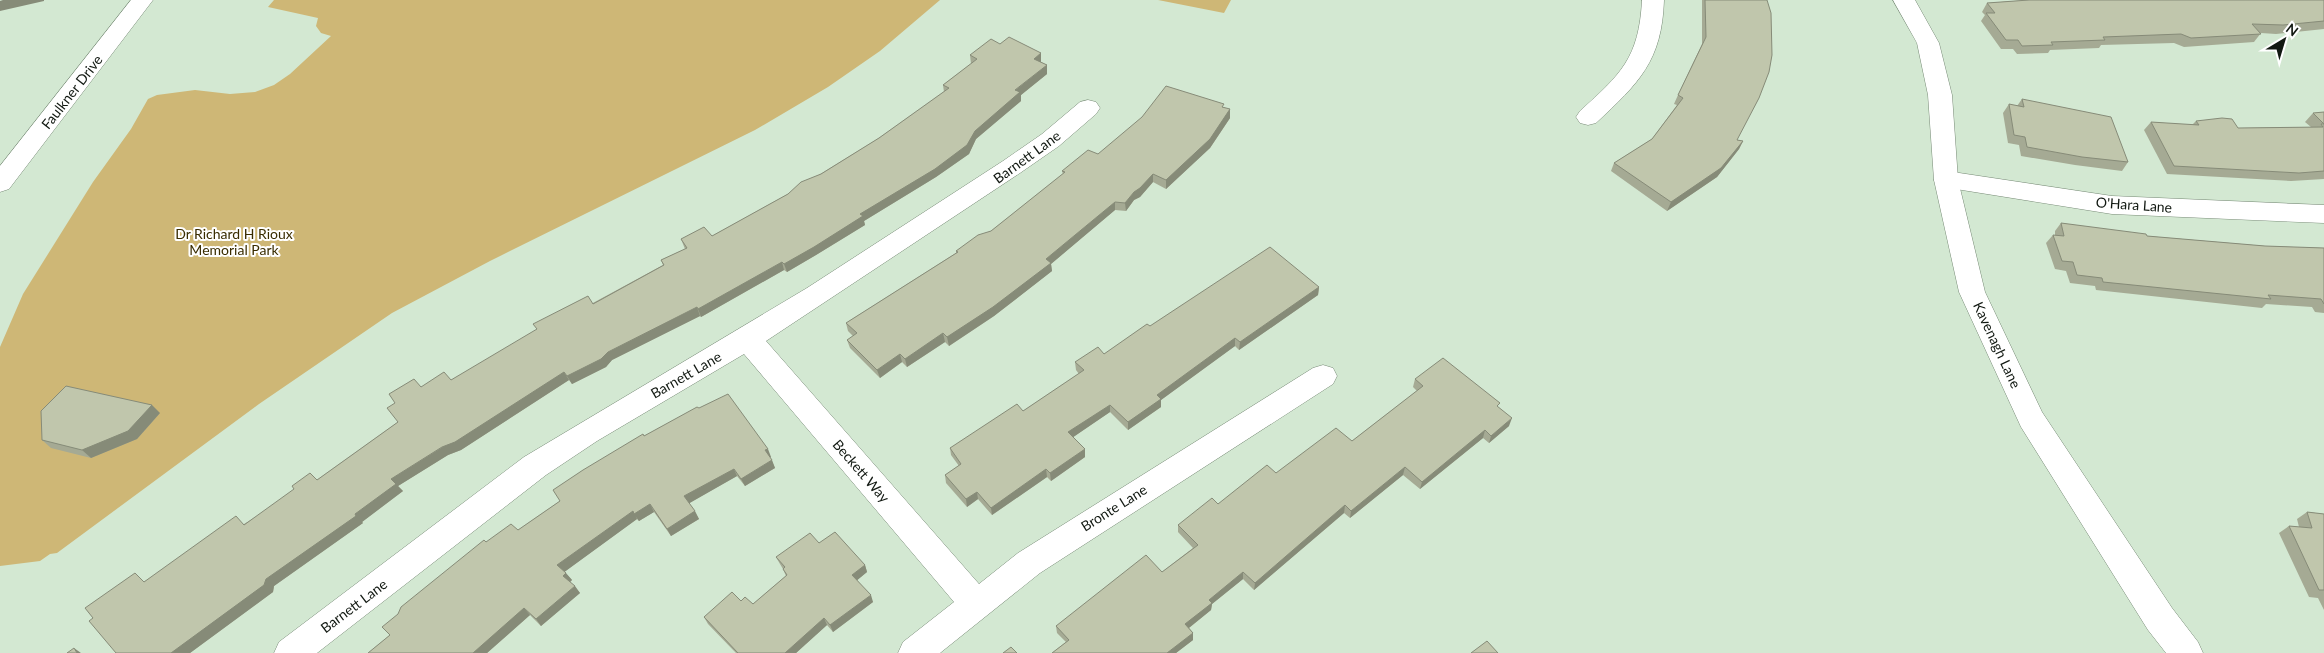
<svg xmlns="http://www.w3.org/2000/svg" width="2324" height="653" font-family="Lato,sans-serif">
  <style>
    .green { fill: #ceb776 }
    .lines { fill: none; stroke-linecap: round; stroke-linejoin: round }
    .minor-casing { stroke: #778a76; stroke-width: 1 }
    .secondary-casing { stroke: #778a76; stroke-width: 1 }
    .minor { fill: #fff; fill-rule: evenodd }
    .secondary { fill: #fff; fill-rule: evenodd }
    .wall { fill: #a5aa94 }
    .shaded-wall { fill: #868b78 }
    .building { fill: #c0c6ac; stroke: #868b78 }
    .labels { text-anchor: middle; stroke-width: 4; stroke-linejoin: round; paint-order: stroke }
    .street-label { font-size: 14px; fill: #111811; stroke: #fff }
    .park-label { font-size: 14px; fill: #392c00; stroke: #fff }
  </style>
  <rect width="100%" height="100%" fill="#d3e8d2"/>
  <path class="green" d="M 274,0 L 940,0 L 880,51 L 828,87 L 755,130 L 490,261 L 392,313 L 259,404 L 57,553 L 50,554 L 40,561 L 0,566 L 0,347 L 23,294 L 93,182 L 131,129 L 148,99 L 157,95 L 195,90 L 230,94 L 255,92 L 274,85 L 290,74 L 331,36 L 321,33 L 316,26 L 318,18 L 268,7 Z
    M 1158,0 L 1231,0 L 1224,13 Z"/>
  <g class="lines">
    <g class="minor-casing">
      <path id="minor" d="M 131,0 L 153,0 L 9,189 L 0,192 L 0,166 Z
        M 1642,0 L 1664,0 C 1662,61 1639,83 1596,123 L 1588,125 L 1580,123 L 1576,117 L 1580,111 C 1621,74 1639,58 1642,0 Z
        M 1088,100 L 1096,102 L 1100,108 L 1096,114 L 1059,146 L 1020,173 L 766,341 L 979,584 L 1018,553 L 1313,368 L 1323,365 L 1333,368 L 1337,376 L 1333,384 L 1040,573 L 940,653 L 898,653 L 903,642 L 954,602 L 744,354 L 597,441 L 546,475 L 317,653 L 274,653 L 279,642 L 524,457 L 807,288 L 1003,161 L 1042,134 L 1080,102 Z
        M 1946,171 L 2112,196 L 2324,205 L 2324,223 L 2112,214 L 1937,186 L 1934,180 L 1937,174 Z"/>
    </g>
    <g class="secondary-casing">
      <path id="secondary" d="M 1893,0 L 1915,0 L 1939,43 L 1952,95 L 1958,180 L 1985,292 L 2042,412 L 2172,608 L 2198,642 L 2203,653 L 2166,653 L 2148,630 L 2021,427 L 1959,292 L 1934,180 L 1928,95 L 1917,43 Z"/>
    </g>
    <use href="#minor" class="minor"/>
    <use href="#secondary" class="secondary"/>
  </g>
  <path class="wall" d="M 1702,0 L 1767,0 L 1737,140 L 1743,141 L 1739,149 L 1717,177 L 1667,211 L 1611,171 L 1614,163 L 1652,139 L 1677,105 L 1674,104 L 1678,95 L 1702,44 Z
    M 2027,0 L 2324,0 L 2324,29 L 2276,34 L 2261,33 L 2254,42 L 2184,47 L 2174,43 L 2101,45 L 2099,48 L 2050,50 L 2048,53 L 2017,54 L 2013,49 L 2001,49 L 1981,21 L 1985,15 L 1982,12 L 1987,3 Z
    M 1000,44 L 1041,53 L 1041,62 L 1047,65 L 1047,74 L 1021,95 L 1021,101 L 976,139 L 969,154 L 936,177 L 864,221 L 865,225 L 816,255 L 787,272 L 784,270 L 701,317 L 700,316 L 612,360 L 606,367 L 572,384 L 569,380 L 461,450 L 448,455 L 398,486 L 403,491 L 362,522 L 363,523 L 274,586 L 273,592 L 190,653 L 116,653 L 145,581 L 244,524 L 317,480 L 398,422 L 421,387 L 451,380 L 663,265 L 661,260 L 685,249 L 681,239 L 712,236 L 788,194 L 879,138 L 944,92 L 943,85 L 971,64 L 970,55 Z
    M 2022,99 L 2128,162 L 2122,171 L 2075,165 L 2021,156 L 2019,145 L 2008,143 L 2003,113 L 2009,104 L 2017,106 Z
    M 1224,107 L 1230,118 L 1210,148 L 1166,189 L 1153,182 L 1140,197 L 1134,200 L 1126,211 L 1115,210 L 1051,264 L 1052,271 L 994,316 L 949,346 L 945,342 L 907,367 L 902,362 L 880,378 L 850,348 L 847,340 L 853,336 L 848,331 L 846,323 L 956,253 L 956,251 L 991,231 L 1063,174 L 1062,171 L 1098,154 Z
    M 2324,112 L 2324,179 L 2291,181 L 2167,174 L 2144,130 L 2151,122 L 2192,125 L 2196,121 L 2238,128 L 2311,127 L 2305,122 L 2313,113 Z
    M 2061,223 L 2147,236 L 2265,246 L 2324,248 L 2324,313 L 2315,312 L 2312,307 L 2266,304 L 2262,308 L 2096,290 L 2095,286 L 2070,283 L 2066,271 L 2055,269 L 2046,243 L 2053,235 L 2055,235 L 2055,231 Z
    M 1319,287 L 1318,295 L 1239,350 L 1235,346 L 1161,400 L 1161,407 L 1128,430 L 1110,412 L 1073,437 L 1085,449 L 1085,457 L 1051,481 L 1047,477 L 992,515 L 978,499 L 967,507 L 946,483 L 945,475 L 959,466 L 951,455 L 950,448 L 1023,411 L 1079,374 L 1076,370 L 1075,362 L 1104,354 L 1150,326 Z
    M 1415,379 L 1498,408 L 1509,426 L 1489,443 L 1483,438 L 1420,489 L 1403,475 L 1350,518 L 1344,513 L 1254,590 L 1243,579 L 1212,604 L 1211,610 L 1189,628 L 1193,633 L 1193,640 L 1176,653 L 1052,653 L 1066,642 L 1057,633 L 1056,626 L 1162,572 L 1193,548 L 1178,532 L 1178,525 L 1276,473 L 1352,441 L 1417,391 L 1413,387 Z
    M 699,408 L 771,457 L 770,457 L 775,468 L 745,486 L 737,476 L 689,503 L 699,519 L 671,536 L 654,512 L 639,521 L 637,519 L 564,572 L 572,580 L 570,582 L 580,593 L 541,626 L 530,615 L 487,653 L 368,653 L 390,635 L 486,542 L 518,530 L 560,501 L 644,436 Z
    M 160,413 L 137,439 L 91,458 L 51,448 L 42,440 Z
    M 2307,512 L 2324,514 L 2324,610 L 2318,598 L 2309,597 L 2279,533 L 2289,526 L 2299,527 L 2297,519 Z
    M 819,543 L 865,565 L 867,572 L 857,580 L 873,602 L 833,632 L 827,625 L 796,653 L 736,653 L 708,624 L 704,617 L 741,601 L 753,604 L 786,576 L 783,569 L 780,564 L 776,557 Z"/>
  <path class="shaded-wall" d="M 3,0 L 44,0 L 44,1 L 0,11 L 0,1 Z
    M 1041,53 L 1041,62 L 1035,67 L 1034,59 Z
    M 1047,65 L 1047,74 L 1021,95 L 1021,101 L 976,139 L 969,154 L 936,177 L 864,221 L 865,225 L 816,255 L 787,272 L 784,264 L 860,214 Z
    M 1230,109 L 1230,118 L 1210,148 L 1166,189 L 1166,180 Z
    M 1743,141 L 1739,149 L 1717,177 L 1667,211 L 1671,202 Z
    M 1153,174 L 1153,182 L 1140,197 L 1134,200 L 1126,211 L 1125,203 L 1134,192 Z
    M 1115,202 L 1115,210 L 1051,264 L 1052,271 L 994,316 L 949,346 L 947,337 L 1046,259 Z
    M 782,262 L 784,270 L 701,317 L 698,309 Z
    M 1319,287 L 1318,295 L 1239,350 L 1240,342 Z
    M 697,307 L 700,316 L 612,360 L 606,367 L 572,384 L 567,376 L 608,352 Z
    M 943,333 L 945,342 L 907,367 L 905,359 Z
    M 1235,338 L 1235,346 L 1161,400 L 1161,407 L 1128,430 L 1128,422 L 1157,395 Z
    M 900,354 L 902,362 L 880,378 L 877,370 Z
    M 564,372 L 569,380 L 461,450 L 448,455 L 398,486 L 403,491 L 362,522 L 363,523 L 274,586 L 273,592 L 190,653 L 171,653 L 266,579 L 355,514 L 391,479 Z
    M 152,405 L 160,413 L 137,439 L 91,458 L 82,450 Z
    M 1110,405 L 1110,412 L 1069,440 L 1068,432 Z
    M 1512,418 L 1509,426 L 1489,443 L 1491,436 Z
    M 1485,430 L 1483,438 L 1420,489 L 1422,482 Z
    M 768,449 L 771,457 L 768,458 L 765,450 Z
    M 1085,449 L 1085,457 L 1051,481 L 1050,473 Z
    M 772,460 L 775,468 L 745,486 L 741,479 Z
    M 1405,467 L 1403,475 L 1350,518 L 1351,511 Z
    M 734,469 L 737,476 L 688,504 L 684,496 Z
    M 1046,469 L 1047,477 L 992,515 L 991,508 Z
    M 977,492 L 978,499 L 967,507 L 966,499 Z
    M 650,504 L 654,512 L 639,521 L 634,514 Z
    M 1345,505 L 1344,513 L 1254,590 L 1255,583 Z
    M 633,511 L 637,519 L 563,573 L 557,565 Z
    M 695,511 L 699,519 L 671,536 L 667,529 Z
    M 865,565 L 867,572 L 855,582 L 852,575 Z
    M 1243,572 L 1243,579 L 1212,604 L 1211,610 L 1185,631 L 1185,624 L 1209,600 Z
    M 566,573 L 572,580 L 569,583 L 563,576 Z
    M 575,586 L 580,593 L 541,626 L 536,619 Z
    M 871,595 L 873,602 L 833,632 L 830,625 Z
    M 524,608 L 530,615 L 487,653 L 473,653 Z
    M 824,618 L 827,625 L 796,653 L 785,653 Z
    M 1193,633 L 1193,640 L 1176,653 L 1167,653 Z
    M 74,648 L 81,653 L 77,653 Z"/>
  <path class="building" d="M 1705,0 L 1767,0 L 1771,13 L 1772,55 L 1769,72 L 1759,98 L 1737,140 L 1743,141 L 1721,168 L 1671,202 L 1614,163 L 1652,139 L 1683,98 L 1678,95 L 1706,37 Z
    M 2029,0 L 2324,0 L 2324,21 L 2283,25 L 2252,24 L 2261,34 L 2191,38 L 2181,34 L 2103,37 L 2105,40 L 2051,42 L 2053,45 L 2022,46 L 2018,40 L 2006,40 L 1986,13 L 1995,13 L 1987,3 Z
    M 1009,37 L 1041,53 L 1034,59 L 1047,65 L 1015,90 L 1020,92 L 975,131 L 967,145 L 935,169 L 860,214 L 863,216 L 814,247 L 784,264 L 782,262 L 698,309 L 697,307 L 608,352 L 601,359 L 567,376 L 564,372 L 455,442 L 442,447 L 391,479 L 396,484 L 355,514 L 356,516 L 266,579 L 264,585 L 171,653 L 116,653 L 89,621 L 93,618 L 85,608 L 135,573 L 144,582 L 236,516 L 244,525 L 294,489 L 292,486 L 310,473 L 317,480 L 398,422 L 387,408 L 395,403 L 389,394 L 414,379 L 421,387 L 444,372 L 451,380 L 537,329 L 533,324 L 588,296 L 593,304 L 664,265 L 661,260 L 687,248 L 681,239 L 704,227 L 712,236 L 788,194 L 801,182 L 821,174 L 879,138 L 949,88 L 943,85 L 977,59 L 970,55 L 991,39 L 1000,44 Z
    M 1166,86 L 1224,104 L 1222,107 L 1230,109 L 1210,139 L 1166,180 L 1153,174 L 1140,188 L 1134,192 L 1125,203 L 1115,202 L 1046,259 L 1051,263 L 993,307 L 947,337 L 943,333 L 905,359 L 900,354 L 877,370 L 847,340 L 857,333 L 846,323 L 958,252 L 956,251 L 978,235 L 991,231 L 1065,172 L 1062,171 L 1088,150 L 1098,154 L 1142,117 Z
    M 2022,99 L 2111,117 L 2128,162 L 2082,157 L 2027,147 L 2025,137 L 2014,135 L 2009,104 L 2024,107 Z
    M 2324,112 L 2324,124 L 2313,113 Z
    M 2222,118 L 2232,119 L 2238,128 L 2323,127 L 2321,124 L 2324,124 L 2324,171 L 2299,173 L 2174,166 L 2151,122 L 2199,125 L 2196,121 Z
    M 2061,223 L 2146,234 L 2147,236 L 2265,246 L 2324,248 L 2324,304 L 2321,299 L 2268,295 L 2271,299 L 2103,282 L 2102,278 L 2077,275 L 2073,262 L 2062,261 L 2053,235 L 2064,236 Z
    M 1270,247 L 1319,287 L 1240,342 L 1235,338 L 1157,395 L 1161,399 L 1128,422 L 1110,405 L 1068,432 L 1085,449 L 1050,473 L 1046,469 L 991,508 L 977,492 L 966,499 L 945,475 L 961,464 L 950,448 L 1017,404 L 1023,411 L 1084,370 L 1075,362 L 1098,347 L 1104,354 L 1147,324 L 1150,326 Z
    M 1443,358 L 1500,403 L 1497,406 L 1512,418 L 1491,436 L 1485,430 L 1422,482 L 1405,467 L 1351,511 L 1345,505 L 1255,583 L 1243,572 L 1209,600 L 1212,603 L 1185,624 L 1193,633 L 1167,653 L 1052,653 L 1069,640 L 1056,626 L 1146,555 L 1162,572 L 1198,545 L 1178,525 L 1212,498 L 1218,504 L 1267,465 L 1276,473 L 1336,428 L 1352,441 L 1423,386 L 1415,379 Z
    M 66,386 L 152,405 L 128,431 L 82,450 L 42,440 L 41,411 Z
    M 728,394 L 768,449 L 765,450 L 772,460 L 741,479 L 734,469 L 684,496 L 695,511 L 667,529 L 650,504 L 634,514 L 633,511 L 557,565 L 566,573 L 563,576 L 575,586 L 536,619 L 524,608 L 473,653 L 368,653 L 390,635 L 382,627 L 398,614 L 401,607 L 484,540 L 486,542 L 511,524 L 518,530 L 560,501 L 553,490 L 583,470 L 643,434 L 644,436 L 697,407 L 699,408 Z
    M 2307,512 L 2324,514 L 2324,590 L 2319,590 L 2289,526 L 2312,528 Z
    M 835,532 L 865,565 L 852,575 L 871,595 L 830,625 L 824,618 L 785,653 L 738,653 L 704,617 L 732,592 L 741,601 L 745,597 L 753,604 L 787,575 L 783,569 L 785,567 L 776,557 L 810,533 L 819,543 Z
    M 1487,641 L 1498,653 L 1471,653 Z
    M 1011,647 L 1017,653 L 1003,653 Z
    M 74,648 L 77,653 L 67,653 Z"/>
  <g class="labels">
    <g class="street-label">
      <text transform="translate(72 92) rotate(-52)" y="5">Faulkner Drive</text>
      <text transform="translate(1027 157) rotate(-36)" y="5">Barnett Lane</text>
      <text transform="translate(2134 205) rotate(4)" y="5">O'Hara Lane</text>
      <text transform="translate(1997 345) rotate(65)" y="5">Kavenagh Lane</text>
      <text transform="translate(686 375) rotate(-30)" y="5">Barnett Lane</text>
      <text transform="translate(861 471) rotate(49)" y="5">Beckett Way</text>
      <text transform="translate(1114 508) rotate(-32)" y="5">Bronte Lane</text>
      <text transform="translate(354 606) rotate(-37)" y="5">Barnett Lane</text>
    </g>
    <g class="park-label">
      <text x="234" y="239">Dr Richard H Rioux<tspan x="234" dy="16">Memorial Park</tspan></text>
    </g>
  </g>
  <g transform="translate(2284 40) rotate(38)" stroke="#ffffff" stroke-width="4" paint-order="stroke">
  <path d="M0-4L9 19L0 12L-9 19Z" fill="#111811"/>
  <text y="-8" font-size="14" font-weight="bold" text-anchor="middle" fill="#111811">N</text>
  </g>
</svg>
